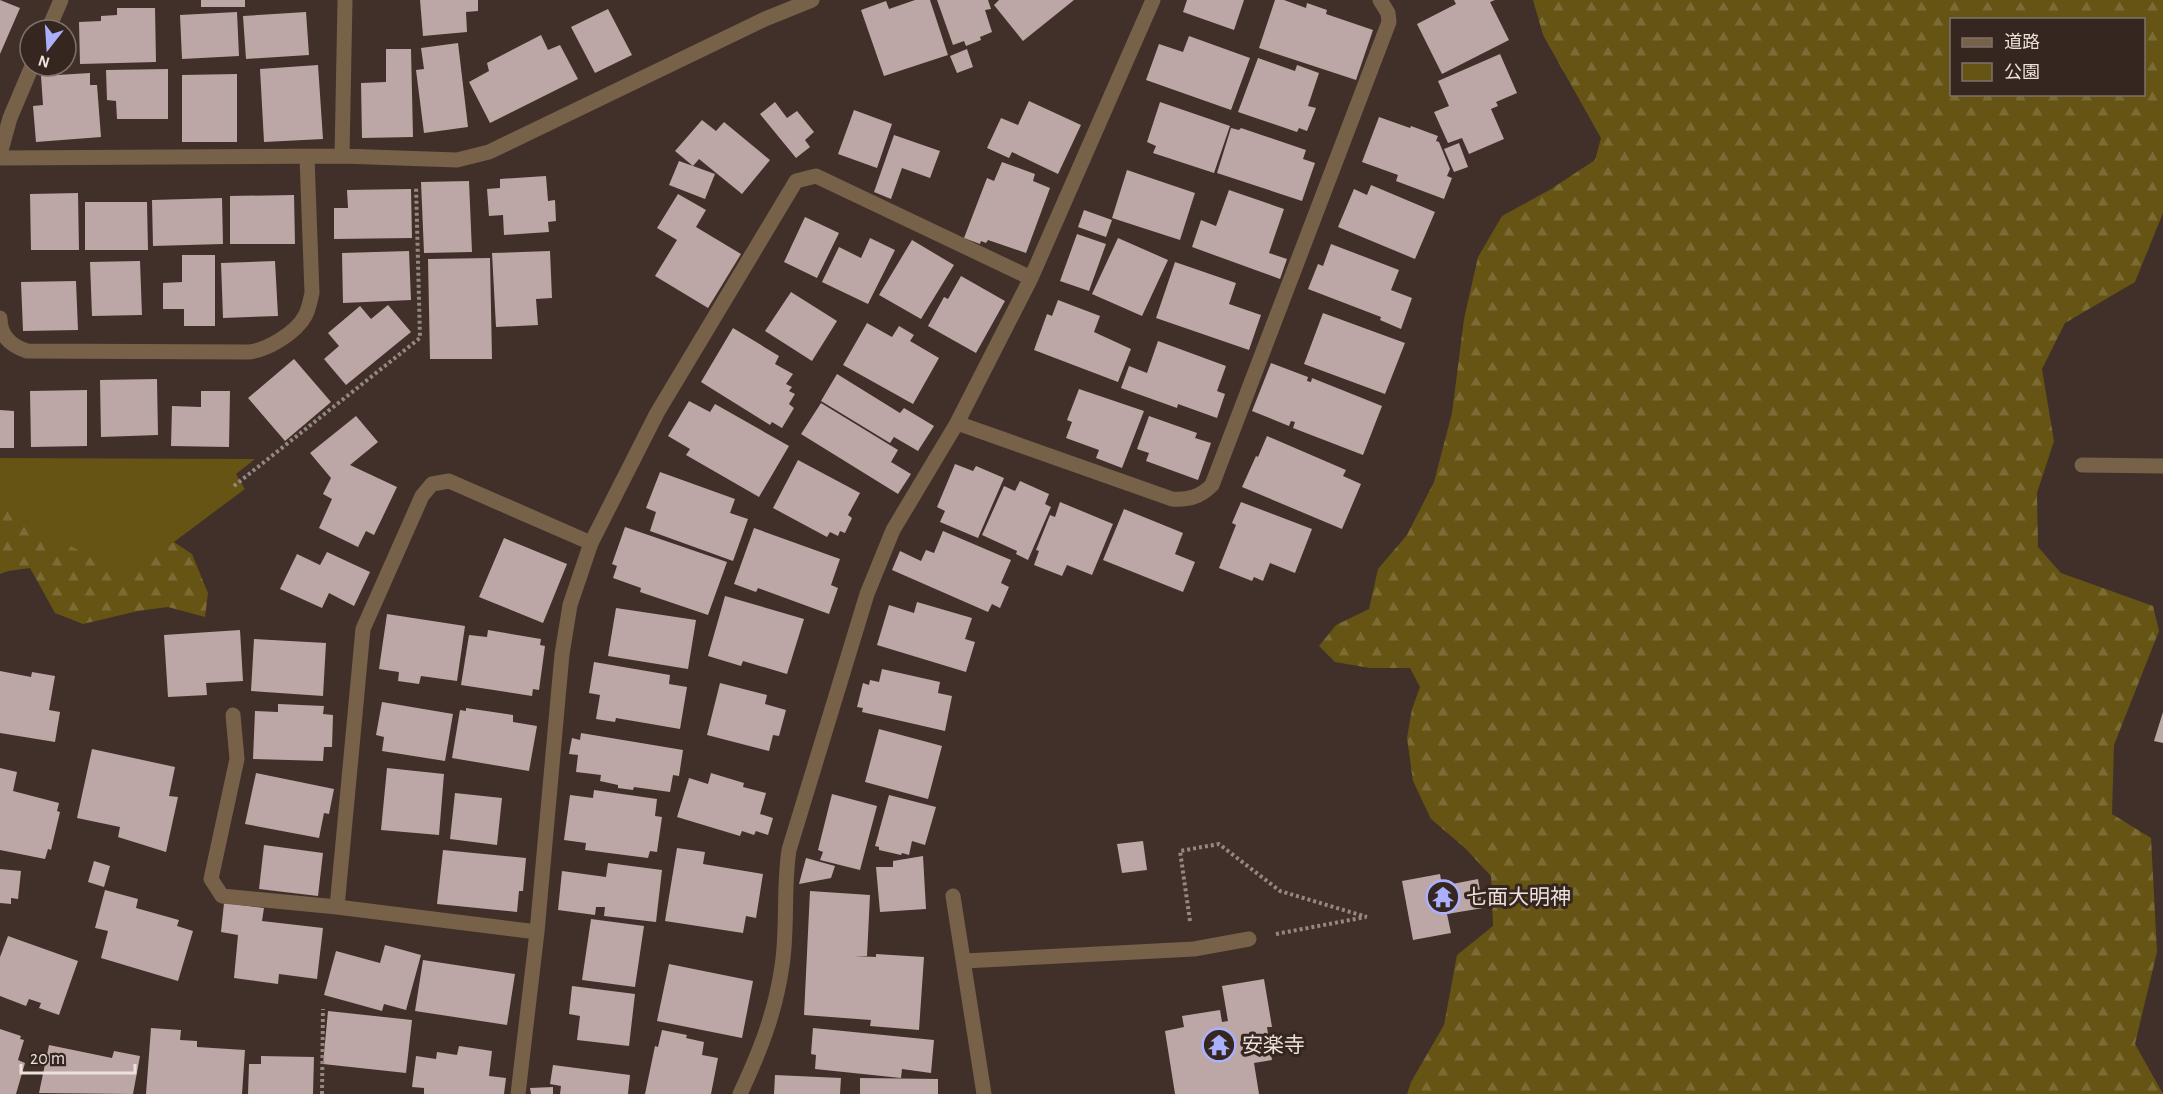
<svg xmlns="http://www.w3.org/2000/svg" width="2163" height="1094" font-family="'Alegreya Sans','Noto Sans JP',sans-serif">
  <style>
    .forest { fill: url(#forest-firs); fill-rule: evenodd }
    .park { fill: #655413 }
    .building { fill: #bda6a6 }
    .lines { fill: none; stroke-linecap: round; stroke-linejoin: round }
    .path { stroke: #958882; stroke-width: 4; stroke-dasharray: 3 3; stroke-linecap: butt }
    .lane { stroke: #786149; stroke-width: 15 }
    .street { stroke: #786149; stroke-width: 15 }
    .labels { text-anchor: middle; stroke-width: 6; stroke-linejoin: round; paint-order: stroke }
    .poi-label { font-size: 21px; fill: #ece1dd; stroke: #362620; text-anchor: start }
  </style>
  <defs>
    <pattern id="forest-firs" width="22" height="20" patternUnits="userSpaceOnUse" patternTransform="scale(1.5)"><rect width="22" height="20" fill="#655413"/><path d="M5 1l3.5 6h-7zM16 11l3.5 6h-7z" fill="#7b6c35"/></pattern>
  </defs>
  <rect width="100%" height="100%" fill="#403029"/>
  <path class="forest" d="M 1533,0 L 2163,0 L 2163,213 L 2135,282 L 2065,323 L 2042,369 L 2054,441 L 2037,493 L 2038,547 L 2061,573 L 2153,606 L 2159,631 L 2114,745 L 2112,814 L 2151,838 L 2157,952 L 2135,1044 L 2163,1094 L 1407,1094 L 1411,1082 L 1444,1025 L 1457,955 L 1493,926 L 1491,876 L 1465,848 L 1431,819 L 1413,781 L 1407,738 L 1412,709 L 1420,687 L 1410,668 L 1370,668 L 1335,662 L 1319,646 L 1336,625 L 1369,609 L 1378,569 L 1407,535 L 1434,482 L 1452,413 L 1464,319 L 1478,257 L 1502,216 L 1551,189 L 1595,160 L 1601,138 L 1543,35 ZM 1952,20 L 2144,20 L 2144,94 L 1952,94 Z
    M 0,485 L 146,544 L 174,542 L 192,554 L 208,593 L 205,617 L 168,607 L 138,611 L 83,624 L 55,613 L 30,568 L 8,571 L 0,574 Z"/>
  <path class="park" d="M 0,458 L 255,459 L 236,474 L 245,489 L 127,577 L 0,507 Z"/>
  <path class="building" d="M 0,0 L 20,8 L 0,54 Z
    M 201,0 L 245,0 L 245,7 L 201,7 Z
    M 420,0 L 478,0 L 478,11 L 466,12 L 467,32 L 423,36 Z
    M 915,0 L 930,0 L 948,55 L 884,76 L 861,10 L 886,1 L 889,9 Z
    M 937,0 L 988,0 L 991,9 L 985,10 L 992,32 L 980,37 L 981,40 L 966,46 L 964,41 L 953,45 Z
    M 999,0 L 1074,0 L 1023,41 L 994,5 Z
    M 1187,0 L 1244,0 L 1234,30 L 1183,12 Z
    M 1275,0 L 1284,0 L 1306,8 L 1307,3 L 1327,10 L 1326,14 L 1373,30 L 1356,80 L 1259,48 Z
    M 1454,0 L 1495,0 L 1490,2 L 1509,40 L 1442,74 L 1417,24 L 1456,4 Z
    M 117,8 L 155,8 L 156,62 L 80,64 L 79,22 L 101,21 L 101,16 L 117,15 Z
    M 608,9 L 632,55 L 595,73 L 571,27 Z
    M 237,12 L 239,56 L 182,59 L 180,15 Z
    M 306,12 L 309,55 L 246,59 L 243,16 Z
    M 541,35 L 548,50 L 560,45 L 578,79 L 490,123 L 469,82 L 489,71 L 487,63 Z
    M 1189,36 L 1250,58 L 1231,110 L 1146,80 L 1159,44 L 1183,52 Z
    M 458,43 L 468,127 L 424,133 L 416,70 L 424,69 L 421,48 Z
    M 386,49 L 411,49 L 413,137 L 362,138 L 361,83 L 386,82 Z
    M 967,49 L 973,67 L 957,73 L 950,56 Z
    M 1500,54 L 1517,93 L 1496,102 L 1498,106 L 1491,109 L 1504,139 L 1469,154 L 1462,138 L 1448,143 L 1434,112 L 1449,106 L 1438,81 Z
    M 1258,58 L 1295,71 L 1297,65 L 1319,73 L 1308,106 L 1316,108 L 1307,131 L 1299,128 L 1297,132 L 1238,112 Z
    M 318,65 L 323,139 L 264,142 L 260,69 Z
    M 168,69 L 168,119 L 117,119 L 116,101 L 107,100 L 106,70 Z
    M 90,73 L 90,85 L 97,85 L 101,137 L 36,142 L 33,106 L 43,105 L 41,76 Z
    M 237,74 L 237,142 L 182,142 L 182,75 Z
    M 1029,101 L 1081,125 L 1058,174 L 1012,152 L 1009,158 L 987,148 L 1001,118 L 1018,125 Z
    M 775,102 L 787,118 L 797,111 L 814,132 L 805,140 L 810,147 L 796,158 L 760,114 Z
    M 1160,102 L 1230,126 L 1214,173 L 1153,153 L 1156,146 L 1147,142 Z
    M 854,110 L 892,124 L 877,168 L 838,154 Z
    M 1379,117 L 1410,128 L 1411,126 L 1438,136 L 1436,141 L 1439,142 L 1450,169 L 1447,176 L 1452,178 L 1444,199 L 1396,181 L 1398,175 L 1362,162 Z
    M 702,120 L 716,131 L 724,122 L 770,160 L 742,194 L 699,159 L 693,166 L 715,174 L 705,199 L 669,185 L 679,161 L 693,166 L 675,151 Z
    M 1231,128 L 1239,130 L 1241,128 L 1306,150 L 1303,159 L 1315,163 L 1302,201 L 1217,173 Z
    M 894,135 L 940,151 L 930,178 L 902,168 L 891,199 L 874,192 Z
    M 1459,143 L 1468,167 L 1454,172 L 1444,149 Z
    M 1002,162 L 1035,174 L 1033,181 L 1050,188 L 1026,253 L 988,240 L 986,243 L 981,241 L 980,244 L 964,238 L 987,178 L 994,181 Z
    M 1127,170 L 1195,193 L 1180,240 L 1112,218 Z
    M 546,176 L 548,201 L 555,200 L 556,221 L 548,222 L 549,232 L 504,235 L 503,215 L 489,216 L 487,189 L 500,188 L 500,179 Z
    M 469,181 L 472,252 L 424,253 L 421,182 Z
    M 1371,185 L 1435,212 L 1415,259 L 1338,227 L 1354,189 L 1367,195 Z
    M 411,189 L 412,238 L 334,239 L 334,208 L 348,208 L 347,190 Z
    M 1229,190 L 1284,209 L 1269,253 L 1287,259 L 1280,279 L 1192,247 L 1201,220 L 1216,226 Z
    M 78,193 L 79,250 L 31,250 L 30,194 Z
    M 678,194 L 706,210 L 696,227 L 741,254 L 708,308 L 655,276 L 677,240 L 657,228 Z
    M 294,195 L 295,244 L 230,244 L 230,196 Z
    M 222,198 L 223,244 L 153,246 L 152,200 Z
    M 85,202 L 147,202 L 148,250 L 85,250 Z
    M 1084,210 L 1112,220 L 1106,237 L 1078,227 Z
    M 805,217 L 839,233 L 817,278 L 784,262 Z
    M 1077,234 L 1106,244 L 1089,291 L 1060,281 Z
    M 870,238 L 895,250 L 868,304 L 822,282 L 839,247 L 861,258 Z
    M 1118,238 L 1168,260 L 1142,316 L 1092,294 Z
    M 912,240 L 954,265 L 921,319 L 879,295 Z
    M 1331,244 L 1399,270 L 1391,290 L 1412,298 L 1401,329 L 1380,320 L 1381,317 L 1308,289 L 1318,264 L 1323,266 Z
    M 409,251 L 411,300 L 343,303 L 342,253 Z
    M 550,251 L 552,298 L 536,299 L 538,325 L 496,327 L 492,253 Z
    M 182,255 L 215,255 L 215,326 L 184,326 L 184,309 L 163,309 L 163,283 L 182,282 Z
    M 490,258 L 492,359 L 430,359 L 428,259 Z
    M 140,261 L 142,315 L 92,316 L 90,262 Z
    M 275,261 L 278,316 L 223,318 L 221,263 Z
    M 1175,262 L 1236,283 L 1229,304 L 1261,315 L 1249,350 L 1156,318 Z
    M 961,276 L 1005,301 L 976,353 L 928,326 L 944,297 L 948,299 Z
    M 76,281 L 78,330 L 23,331 L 21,282 Z
    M 791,292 L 837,321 L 812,361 L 765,331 Z
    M 1058,300 L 1100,316 L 1094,332 L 1131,349 L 1118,382 L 1034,350 L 1047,314 L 1052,316 Z
    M 388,305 L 411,332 L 346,385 L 324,359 L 339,346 L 328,333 L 360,306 L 371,319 Z
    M 1323,313 L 1405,343 L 1385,394 L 1304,364 Z
    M 867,323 L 892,337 L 899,326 L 914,335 L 910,341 L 939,358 L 913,404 L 843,365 Z
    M 733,328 L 779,356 L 775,364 L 793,374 L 786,384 L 792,387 L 789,391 L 795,394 L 789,404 L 794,408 L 782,428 L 772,422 L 770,425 L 701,382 Z
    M 1158,341 L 1226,366 L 1217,391 L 1225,394 L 1217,418 L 1178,404 L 1177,408 L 1121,388 L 1129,366 L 1147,373 Z
    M 294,359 L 331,402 L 285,441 L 248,398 Z
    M 1271,363 L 1308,377 L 1307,381 L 1311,382 L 1312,378 L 1382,406 L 1363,455 L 1293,428 L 1295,422 L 1291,421 L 1289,426 L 1252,411 Z
    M 837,374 L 900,413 L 904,408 L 934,426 L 918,451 L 894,437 L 890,443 L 821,401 Z
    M 157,379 L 158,435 L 101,437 L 100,380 Z
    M 1079,389 L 1144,411 L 1122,468 L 1096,458 L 1099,450 L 1066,438 L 1072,422 L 1067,420 Z
    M 87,390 L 87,446 L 31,447 L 30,391 Z
    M 201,391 L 230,391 L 229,447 L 171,446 L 172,406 L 201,407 Z
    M 689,401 L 710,412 L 715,404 L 789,446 L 759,497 L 686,455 L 690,449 L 668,436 Z
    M 821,403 L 898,450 L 891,462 L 911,474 L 898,494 L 801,434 Z
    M 0,410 L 14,411 L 14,448 L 0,448 Z
    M 356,416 L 378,442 L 350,465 L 397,487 L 374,535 L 366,531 L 358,547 L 319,528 L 332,499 L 323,494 L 331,478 L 310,453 Z
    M 1149,416 L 1197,433 L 1195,438 L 1211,443 L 1198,480 L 1146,461 L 1149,453 L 1137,449 Z
    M 1267,436 L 1346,470 L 1343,476 L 1361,484 L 1342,529 L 1242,487 L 1256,456 L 1258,457 Z
    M 798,460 L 860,493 L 848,515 L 852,518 L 845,533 L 840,531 L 838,536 L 830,532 L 827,537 L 773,508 Z
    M 955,464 L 973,471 L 976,466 L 1004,478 L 978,538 L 940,522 L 945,511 L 937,507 Z
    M 660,472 L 735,499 L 730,513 L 748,519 L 733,561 L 650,531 L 656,512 L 646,508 Z
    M 1020,481 L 1049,494 L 1045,504 L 1051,507 L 1028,560 L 1016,554 L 1017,551 L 982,535 L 1004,486 L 1015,491 Z
    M 1060,502 L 1113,524 L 1092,575 L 1067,565 L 1062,576 L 1034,565 L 1039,551 L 1036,550 L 1050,515 L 1055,517 Z
    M 1241,502 L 1312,529 L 1295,573 L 1270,563 L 1263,581 L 1254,577 L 1252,581 L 1219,568 L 1236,525 L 1232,523 Z
    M 1124,509 L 1183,533 L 1175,554 L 1195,562 L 1183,592 L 1103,560 Z
    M 625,527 L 727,562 L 708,615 L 640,592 L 641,588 L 613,578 L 617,566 L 612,564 Z
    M 754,528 L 840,559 L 831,585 L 838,588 L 829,614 L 758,588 L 756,592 L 734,584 Z
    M 943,531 L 1011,560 L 1001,583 L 1009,587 L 1000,608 L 992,604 L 988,612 L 892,570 L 900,551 L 921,561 L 926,550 L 934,553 Z
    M 504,538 L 567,564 L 543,623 L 479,597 Z
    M 327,552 L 370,572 L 354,606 L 329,593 L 322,608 L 280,589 L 297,554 L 320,565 Z
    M 725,596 L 804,619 L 787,674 L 743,661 L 741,666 L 708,656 Z
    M 917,602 L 972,618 L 965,639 L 975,642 L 966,672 L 877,645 L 889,605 L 914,613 Z
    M 616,608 L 696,620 L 688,669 L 608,656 Z
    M 387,614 L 465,626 L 457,681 L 421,676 L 419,684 L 398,681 L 399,672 L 379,669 Z
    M 240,630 L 243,681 L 206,683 L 207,695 L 168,697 L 164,635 Z
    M 488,630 L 541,639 L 540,645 L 545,646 L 539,690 L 533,689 L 532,696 L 461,685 L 469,635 L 487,637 Z
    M 254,639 L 326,643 L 323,696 L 251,691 Z
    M 594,662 L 670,675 L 669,684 L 687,687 L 680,729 L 616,718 L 615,722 L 596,719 L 600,695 L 589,693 Z
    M 882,669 L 940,682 L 938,693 L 952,696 L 945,731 L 862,712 L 863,708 L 857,707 L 863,683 L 869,685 L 870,680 L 879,682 Z
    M 0,671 L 31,677 L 32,672 L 55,676 L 49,710 L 60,712 L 55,742 L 0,733 Z
    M 720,683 L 767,695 L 765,704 L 786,710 L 779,736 L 773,735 L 769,751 L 707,735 Z
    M 382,702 L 453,714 L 445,761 L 382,751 L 384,737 L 376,735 Z
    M 278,704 L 324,706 L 323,714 L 333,715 L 332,747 L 324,747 L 323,761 L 253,759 L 255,711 L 278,712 Z
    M 466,708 L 513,715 L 513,722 L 537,726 L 529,771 L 452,758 L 460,710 L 466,711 Z
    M 2163,712 L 2163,743 L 2154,741 Z
    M 879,729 L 942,746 L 928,799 L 865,782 Z
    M 581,733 L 683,750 L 679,776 L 673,775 L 670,792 L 634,787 L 633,790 L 618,788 L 618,785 L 600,781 L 601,775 L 576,772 L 578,755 L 569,754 L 572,738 L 580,740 Z
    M 92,749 L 175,767 L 169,796 L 178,797 L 166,852 L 118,837 L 120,827 L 77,818 Z
    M 0,768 L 17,772 L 13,791 L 59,803 L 57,811 L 60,812 L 51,850 L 48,849 L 45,859 L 0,850 Z
    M 387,768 L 444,774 L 439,835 L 381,830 Z
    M 256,773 L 334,789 L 329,814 L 324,813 L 319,838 L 245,824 Z
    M 711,773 L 744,783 L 743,787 L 766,793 L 760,814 L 773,818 L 768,835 L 756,831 L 754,835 L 742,831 L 740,836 L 677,817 L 689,778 L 708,784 Z
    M 594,790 L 657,799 L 655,816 L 662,817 L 657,852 L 650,851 L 648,858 L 585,850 L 586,843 L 564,840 L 570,795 L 593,798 Z
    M 455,793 L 502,798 L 497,845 L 450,839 Z
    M 832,794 L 877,806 L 860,870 L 820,860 L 823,852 L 818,850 Z
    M 889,795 L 936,807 L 925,845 L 912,841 L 909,855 L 902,853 L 901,855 L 879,850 L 879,847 L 875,846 Z
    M 1143,841 L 1147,870 L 1122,873 L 1117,844 Z
    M 264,845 L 323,853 L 318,896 L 259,889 Z
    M 677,848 L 705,852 L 703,864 L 763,874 L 756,918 L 746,916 L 743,933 L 665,921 Z
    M 443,850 L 526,858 L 523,891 L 519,891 L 517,912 L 437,904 Z
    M 923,856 L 926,909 L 880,912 L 876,867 L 893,867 L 893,861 Z
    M 806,858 L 835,866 L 831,878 L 799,884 Z
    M 94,861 L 110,866 L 104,887 L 88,882 Z
    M 608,863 L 662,870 L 656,922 L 604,916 L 605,907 L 596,907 L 595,915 L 558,910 L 562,871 L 606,877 Z
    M 0,869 L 21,871 L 18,899 L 11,898 L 11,904 L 0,903 Z
    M 1440,874 L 1442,886 L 1478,879 L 1483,908 L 1447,914 L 1451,933 L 1413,940 L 1402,881 Z
    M 105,890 L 138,899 L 136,908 L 179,920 L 177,926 L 193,931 L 178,981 L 101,958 L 108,931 L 95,928 Z
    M 810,891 L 870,895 L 867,956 L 854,956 L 876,957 L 876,954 L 924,957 L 919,1030 L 870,1026 L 871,1020 L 804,1015 Z
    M 224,903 L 264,908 L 262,921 L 323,928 L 317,979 L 279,974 L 278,984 L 234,978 L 238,935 L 221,932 Z
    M 591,919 L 644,926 L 635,987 L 582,980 Z
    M 8,936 L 78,961 L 59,1015 L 39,1008 L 41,1003 L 29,999 L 26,1006 L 0,996 L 0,957 Z
    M 385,945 L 421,955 L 406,1010 L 384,1004 L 382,1011 L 324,995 L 336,951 L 380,963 Z
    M 423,960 L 515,974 L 507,1025 L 415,1011 Z
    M 669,964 L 753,981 L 742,1038 L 657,1021 Z
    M 1264,979 L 1272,1027 L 1267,1027 L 1272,1060 L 1254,1063 L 1259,1094 L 1175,1094 L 1165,1031 L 1184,1027 L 1182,1016 L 1220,1010 L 1222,1022 L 1228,1021 L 1222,986 Z
    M 572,986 L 635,994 L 629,1046 L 577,1040 L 580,1016 L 569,1014 Z
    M 328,1011 L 412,1020 L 406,1073 L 323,1064 Z
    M 151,1028 L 181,1030 L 180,1040 L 197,1041 L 197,1047 L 245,1050 L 242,1094 L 146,1094 Z
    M 813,1028 L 934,1040 L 931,1073 L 902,1069 L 901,1078 L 815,1069 L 816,1055 L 811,1054 Z
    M 0,1029 L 21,1036 L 20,1039 L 24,1040 L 18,1060 L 25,1063 L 16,1094 L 0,1094 Z
    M 662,1030 L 687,1035 L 686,1038 L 704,1042 L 702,1055 L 718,1058 L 711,1094 L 645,1094 L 655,1046 L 658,1047 Z
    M 49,1045 L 112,1058 L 114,1051 L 140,1056 L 133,1094 L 39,1093 Z
    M 459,1046 L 492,1051 L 489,1076 L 506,1078 L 504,1094 L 424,1094 L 424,1088 L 412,1087 L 416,1056 L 436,1059 L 437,1052 L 457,1055 Z
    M 261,1056 L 314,1057 L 313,1094 L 248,1094 L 249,1064 L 261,1064 Z
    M 553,1065 L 630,1075 L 628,1094 L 560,1094 L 561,1086 L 550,1084 Z
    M 775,1075 L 841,1078 L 840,1094 L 774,1094 Z
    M 860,1078 L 938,1079 L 938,1094 L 860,1094 Z
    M 553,1087 L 553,1094 L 531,1094 L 530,1088 Z"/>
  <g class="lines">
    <path class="path" d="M 234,486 L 420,338 L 416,186
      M 1190,921 L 1180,851 L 1219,844 L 1280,891 L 1367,917
      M 1276,934 L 1366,917
      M 322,1094 L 323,1009"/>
    <path class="lane" d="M 953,896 L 984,1094
      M 964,961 L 1194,949 L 1249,939"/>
    <path class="street" d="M 48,30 L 61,0
      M 0,154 L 10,118 L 32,66
      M 342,156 L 345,0
      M 0,158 L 342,156 L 457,160 L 489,152 L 765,19 L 812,0
      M 0,318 C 0,336 11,346 27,351 L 249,352 C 267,350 296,333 305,316 C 309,309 310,301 312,293 L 307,157
      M 957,423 L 1172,499 C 1189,500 1200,497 1212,485 L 1389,22 L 1388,13 L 1380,0
      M 2082,465 L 2163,466
      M 233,715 L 237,759 L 211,879 L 222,896 L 337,907
      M 537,932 L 337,907 L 363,629 L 422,496 L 432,484 L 449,481 L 591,543
      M 518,1094 L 537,932 L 562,654 L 570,605 L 591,543 L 657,413 L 796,181 L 816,176 L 1031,278
      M 740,1094 C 760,1051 775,1014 782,966 C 788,928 783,889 789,850 L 867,594 L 893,530 L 957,423 L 1031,278 L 1153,0"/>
  </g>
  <defs>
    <g id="temple-ring" transform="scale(1.725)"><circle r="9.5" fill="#362620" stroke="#aab0fb" stroke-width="1.5"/><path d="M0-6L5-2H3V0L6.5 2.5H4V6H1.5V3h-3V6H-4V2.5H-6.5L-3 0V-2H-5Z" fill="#aab0fb"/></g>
  </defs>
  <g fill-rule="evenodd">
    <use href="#temple-ring" x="1443" y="897"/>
    <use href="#temple-ring" x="1219" y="1045"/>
  </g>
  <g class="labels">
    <g class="poi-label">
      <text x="1466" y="904">七面大明神</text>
      <text x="1242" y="1052">安楽寺</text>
    </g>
  </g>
  <rect x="1950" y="18" width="195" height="78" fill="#362620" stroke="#7f716c" stroke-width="1.5"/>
  <rect x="1962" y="38" width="30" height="9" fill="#786149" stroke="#7f716c" stroke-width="1.5"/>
  <text x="2004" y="48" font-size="18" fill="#ece1dd">道路</text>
  <rect x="1962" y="63" width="30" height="18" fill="#655413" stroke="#7f716c" stroke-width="1.5"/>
  <text x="2004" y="78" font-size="18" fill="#ece1dd">公園</text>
  <g transform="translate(48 48) rotate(197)"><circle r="28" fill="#362620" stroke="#7f716c" stroke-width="1.5"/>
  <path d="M0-4.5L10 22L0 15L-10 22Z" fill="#aab0fb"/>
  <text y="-9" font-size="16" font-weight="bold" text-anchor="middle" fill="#ece1dd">N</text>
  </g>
  <path d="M21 1064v9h114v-9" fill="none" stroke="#ece1dd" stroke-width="3"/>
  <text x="30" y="1064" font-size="18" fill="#ece1dd" stroke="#362620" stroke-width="4.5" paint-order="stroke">20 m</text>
</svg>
